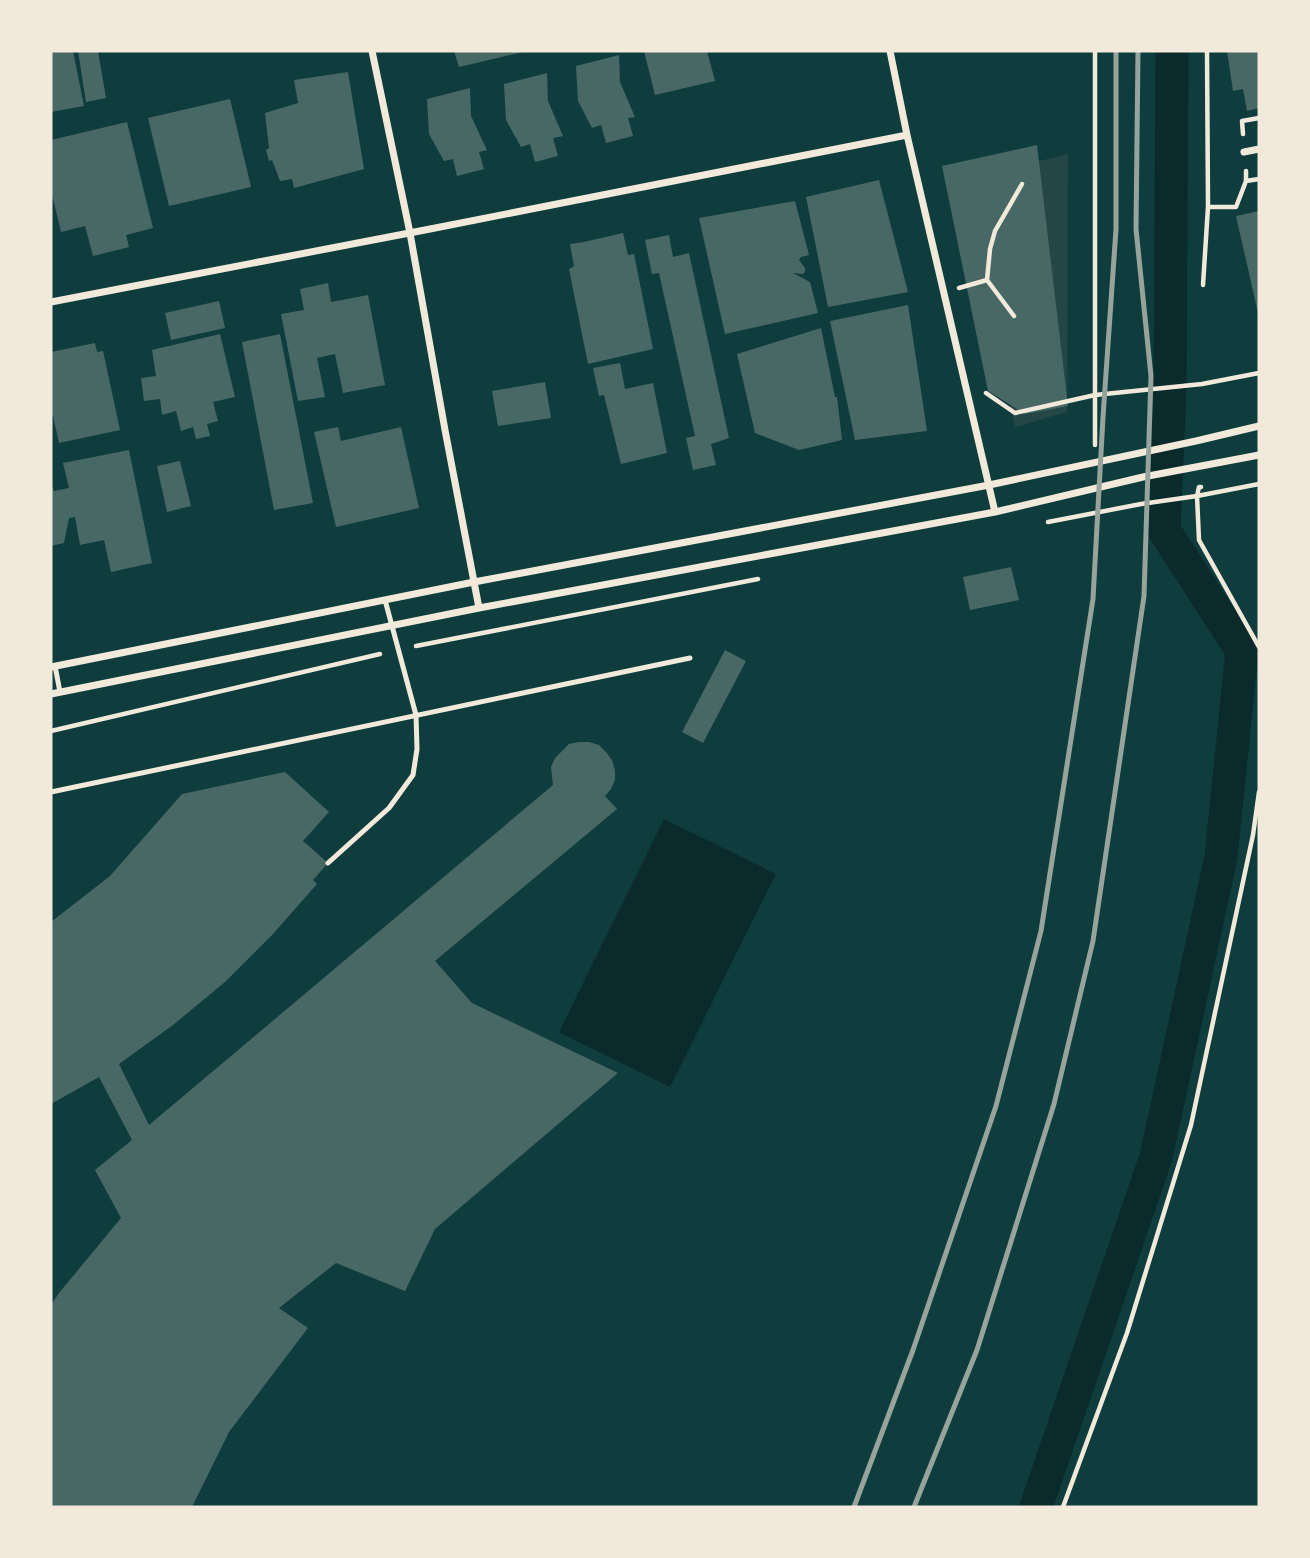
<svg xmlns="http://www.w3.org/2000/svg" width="1310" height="1558" font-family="'Crimson Pro',serif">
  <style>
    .green { fill: #244646 }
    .water { fill: #0a2a2b }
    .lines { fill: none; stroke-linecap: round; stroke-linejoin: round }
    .canal { stroke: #0a2a2b; stroke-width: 33 }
    .building { fill: #486865 }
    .path { stroke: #f1e9da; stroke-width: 4.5 }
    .service { stroke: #f1e9da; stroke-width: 5 }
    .minor { stroke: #f1e9da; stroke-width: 7 }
    .rail { stroke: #97a49c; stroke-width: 5 }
  </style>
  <rect width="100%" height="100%" fill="#0f3d3e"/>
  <path class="green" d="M 1068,154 L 1067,412 L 1015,427 L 962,180 Z"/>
  <path class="water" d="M 664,819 L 776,874 L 670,1087 L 559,1032 Z"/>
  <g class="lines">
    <path class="canal" d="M 1036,1507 L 1156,1157 L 1221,857 L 1242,651 L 1164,530 L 1170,390 L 1172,51"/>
  </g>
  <path class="building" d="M 51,51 L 73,51 L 84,106 L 51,112 Z
    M 78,51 L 98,51 L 106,98 L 86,102 Z
    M 454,51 L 523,51 L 523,52 L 459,67 Z
    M 644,51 L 707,51 L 715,81 L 655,95 Z
    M 1227,51 L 1259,51 L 1259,108 L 1247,111 L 1243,89 L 1233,91 Z
    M 619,55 L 620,82 L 635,117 L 628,118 L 633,136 L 606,143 L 601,125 L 592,128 L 578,101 L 576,66 Z
    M 348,72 L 364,169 L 294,188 L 292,179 L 280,181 L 272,160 L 269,161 L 266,150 L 269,148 L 265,113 L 298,103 L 294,80 Z
    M 547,73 L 548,101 L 563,136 L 553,138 L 558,156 L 535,162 L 530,144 L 521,147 L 506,120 L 504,84 Z
    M 470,88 L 471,116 L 487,150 L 479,152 L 484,169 L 457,176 L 453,159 L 444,161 L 429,134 L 427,99 Z
    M 230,99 L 251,187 L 169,206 L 148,118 Z
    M 127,122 L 153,228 L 126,235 L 129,247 L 93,256 L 85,226 L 61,232 L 51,190 L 51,140 Z
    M 1037,145 L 1068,406 L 1025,414 L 988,391 L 942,166 Z
    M 879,180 L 908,292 L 828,307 L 806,197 Z
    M 795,201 L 809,255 L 801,257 L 799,260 L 805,268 L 805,272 L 803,274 L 793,273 L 810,282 L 818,313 L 725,334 L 699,218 Z
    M 1259,211 L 1259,313 L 1258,313 L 1236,216 Z
    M 623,233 L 628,255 L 634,254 L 653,349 L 588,364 L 569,269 L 574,266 L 570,244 L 584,242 Z
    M 669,235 L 673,257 L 689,253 L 729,438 L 711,444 L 716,465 L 693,470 L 686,438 L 695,436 L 659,273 L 652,274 L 645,240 Z
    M 328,283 L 331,302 L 368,295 L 385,385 L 343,393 L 335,354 L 317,358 L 325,397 L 298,401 L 281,314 L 304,310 L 300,289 Z
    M 219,301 L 225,328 L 171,340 L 165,313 Z
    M 908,305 L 927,431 L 855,440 L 830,321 Z
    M 821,328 L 835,397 L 837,397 L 842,440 L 799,450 L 755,433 L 737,354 Z
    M 220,334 L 235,397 L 213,402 L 218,421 L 207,424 L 210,436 L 196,439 L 193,427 L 181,431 L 176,411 L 162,415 L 160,399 L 144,401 L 141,378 L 156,376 L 152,350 Z
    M 280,334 L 313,503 L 274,510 L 242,342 Z
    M 95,343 L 97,352 L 103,351 L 120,430 L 59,443 L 53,416 L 51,417 L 51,352 Z
    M 620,363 L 625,389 L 653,383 L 667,453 L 621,464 L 604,395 L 599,396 L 593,368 Z
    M 545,382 L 551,418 L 498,426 L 492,391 Z
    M 338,427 L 341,441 L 401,427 L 419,508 L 336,527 L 314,432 Z
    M 129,450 L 152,563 L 111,572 L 104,540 L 80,545 L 75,517 L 69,518 L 64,543 L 51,546 L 51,483 L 54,491 L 69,488 L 63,463 Z
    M 180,461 L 191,506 L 167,512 L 157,466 Z
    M 1011,567 L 1019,600 L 970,610 L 963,577 Z
    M 725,650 L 746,661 L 703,743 L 682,732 Z
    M 579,742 L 589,742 L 599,745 L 606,752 L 612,760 L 615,770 L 615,780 L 611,789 L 605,796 L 617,809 L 435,961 L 472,1003 L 618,1073 L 435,1229 L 405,1291 L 336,1263 L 279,1308 L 308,1328 L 229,1432 L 192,1507 L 51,1507 L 51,1305 L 59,1293 L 121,1218 L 95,1170 L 132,1140 L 99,1077 L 51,1104 L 51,922 L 110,876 L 182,794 L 285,772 L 329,812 L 303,841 L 328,863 L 313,880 L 317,884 L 273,934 L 225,982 L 173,1025 L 119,1064 L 149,1125 L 553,785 L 551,767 L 555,758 L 569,744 Z"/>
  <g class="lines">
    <path class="path" d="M 1095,51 L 1095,445
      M 1243,134 L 1242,121 L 1259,118
      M 1246,171 L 1246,181 L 1259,179
      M 1208,207 L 1236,207 L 1246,181
      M 1203,285 L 1208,207 L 1207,51
      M 959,288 L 987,280
      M 1014,316 L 987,280 L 990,249 L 995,231 L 1022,184
      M 986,393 L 1015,413 L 1095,395 L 1202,384 L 1259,373
      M 1201,487 L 1199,487 L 1197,496 L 1199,540 L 1259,647
      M 1048,522 L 1141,504 L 1197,496 L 1259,484
      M 416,646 L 758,579
      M 51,731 L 380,654
      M 1063,1507 L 1127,1333 L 1191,1125 L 1253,835 L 1259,792"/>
    <path class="service" d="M 55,666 L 60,692
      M 51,792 L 690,658
      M 328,863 L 389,808 L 413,775 L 417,749 L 416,715 L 385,600"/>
    <path class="minor" d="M 372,51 L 410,233 L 445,430 L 479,608
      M 890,51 L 907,135 L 995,512
      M 1244,152 L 1259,149
      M 51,302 L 425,230 L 907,135
      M 51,667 L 474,582 L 989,485 L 1196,441 L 1259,426
      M 51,694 L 479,608 L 995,512 L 1143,477 L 1259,455"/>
    <path class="rail" d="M 854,1507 L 913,1350 L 996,1106 L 1041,931 L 1093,599 L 1103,417 L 1116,229 L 1116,51
      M 914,1507 L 977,1350 L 1054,1104 L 1093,941 L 1144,596 L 1151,376 L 1136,229 L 1138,51"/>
  </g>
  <rect width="1310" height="1558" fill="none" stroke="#f1e9da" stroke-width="105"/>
</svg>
